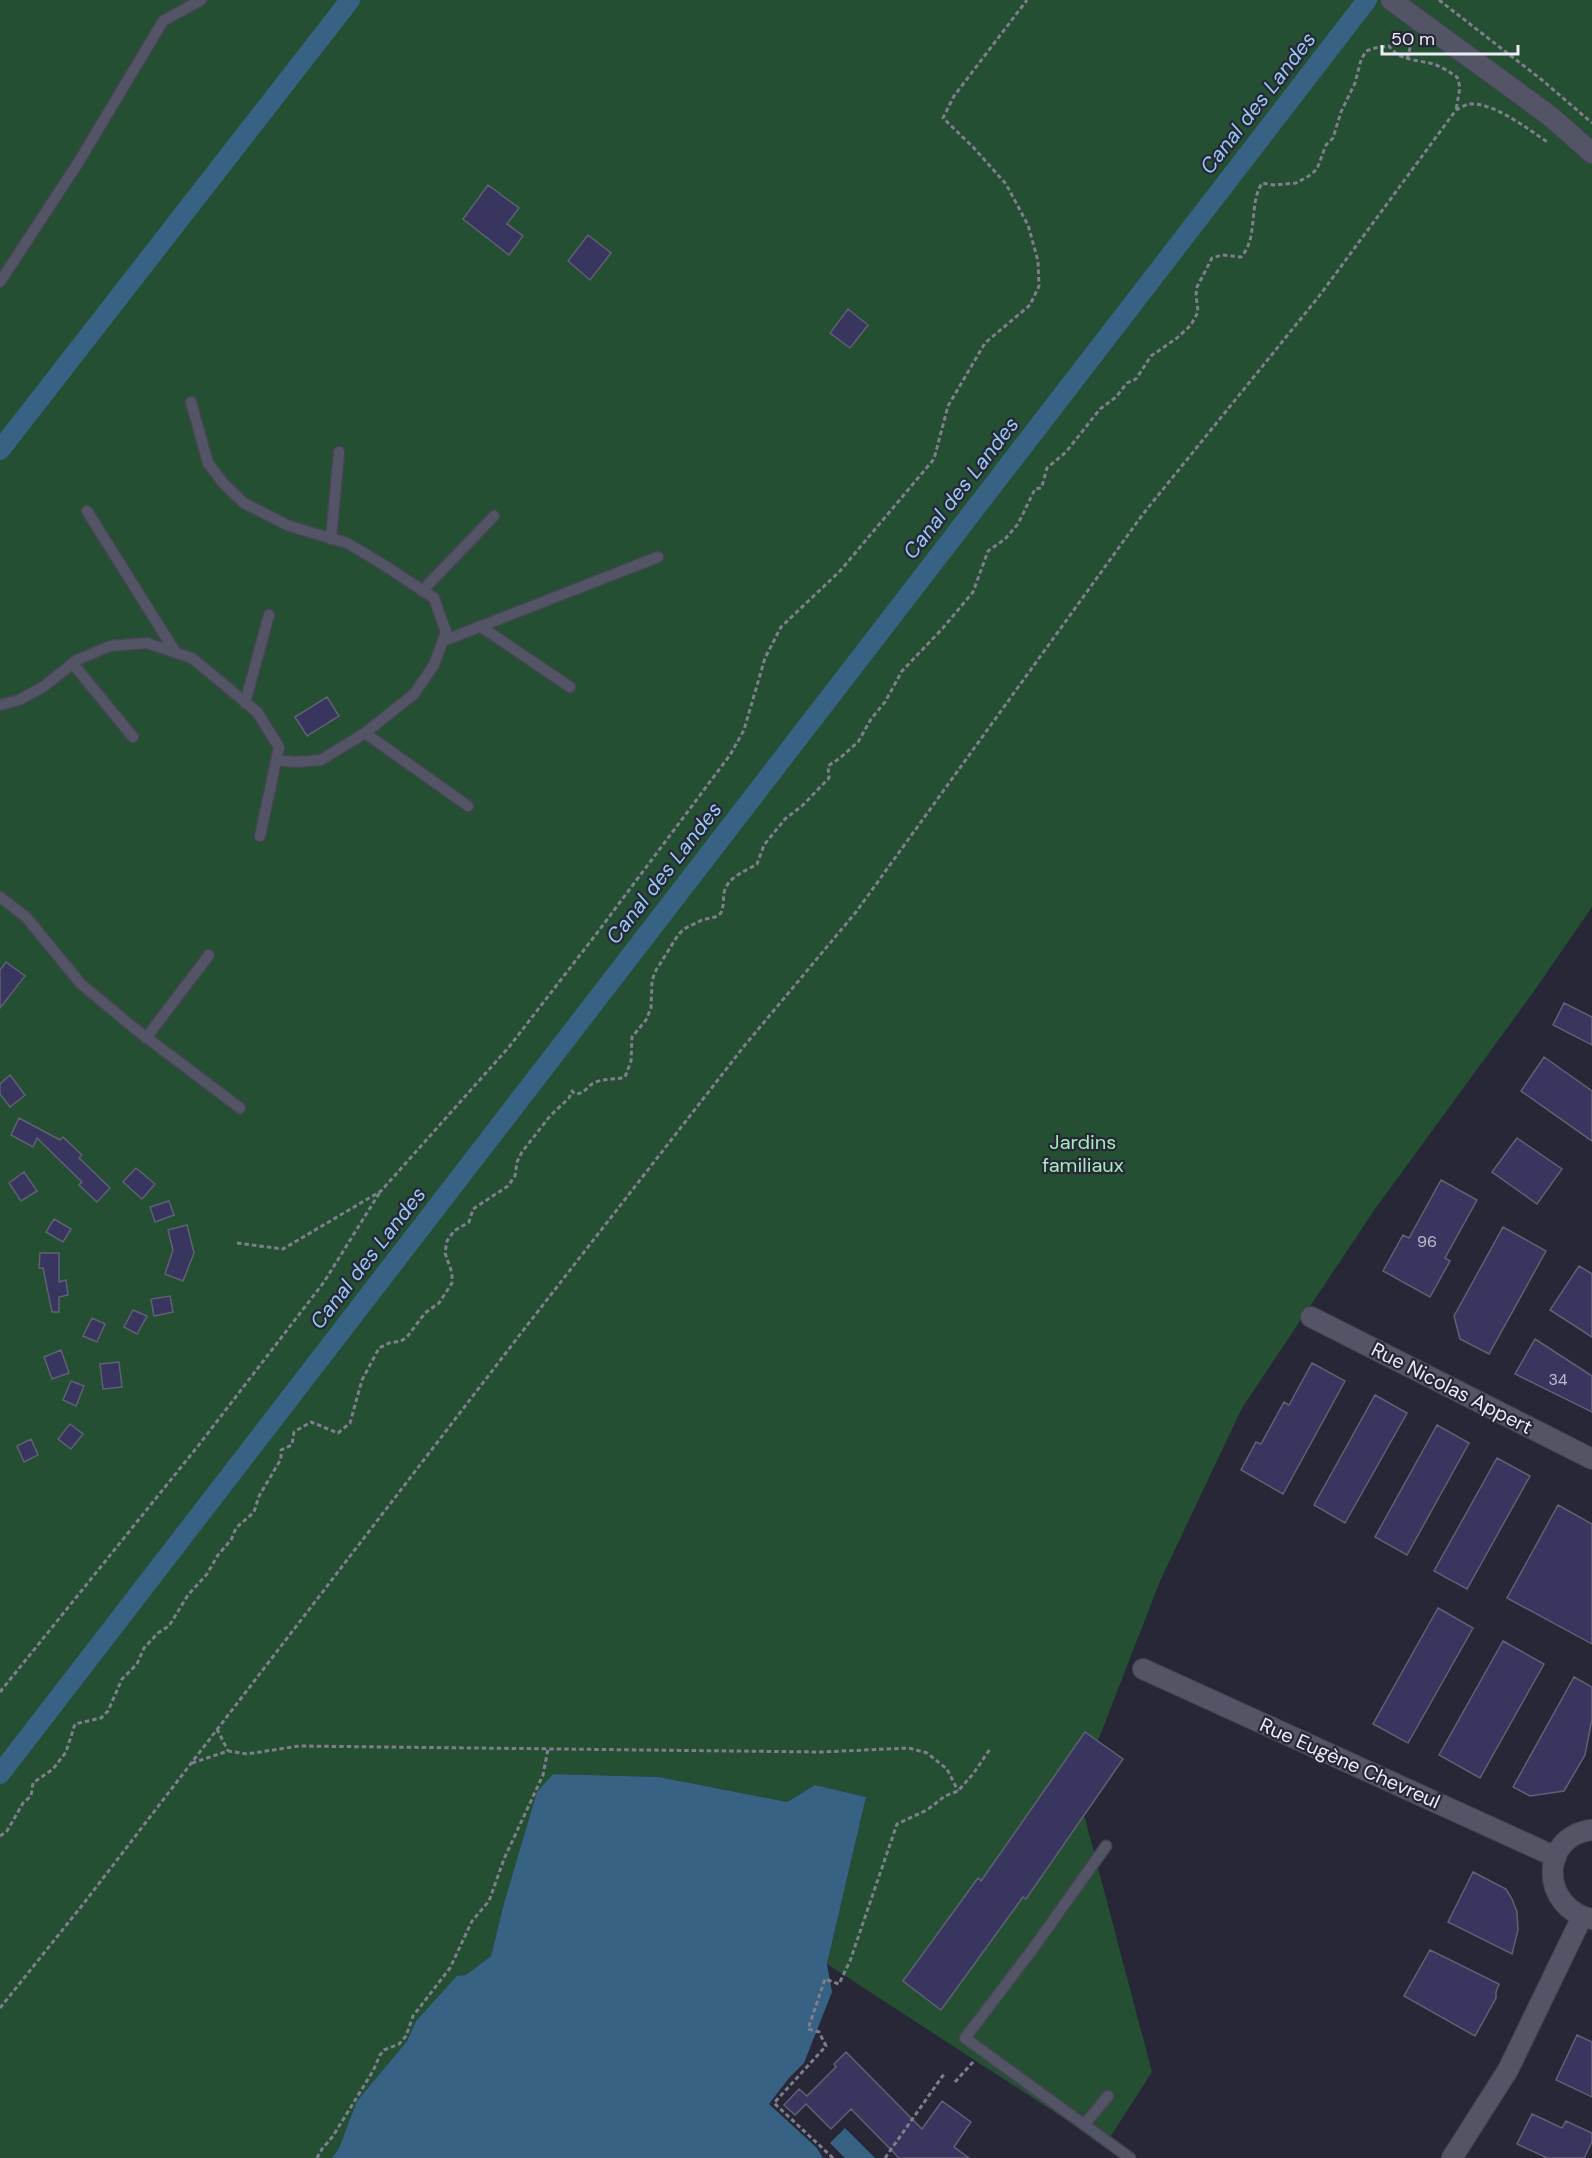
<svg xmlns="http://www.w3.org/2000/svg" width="1592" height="2158" font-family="'DM Sans',sans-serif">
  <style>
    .green { fill: #244f33 }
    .water { fill: #376283 }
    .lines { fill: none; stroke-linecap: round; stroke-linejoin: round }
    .canal { stroke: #376283; stroke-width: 20 }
    .building { fill: #38355f; stroke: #606073; stroke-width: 1.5 }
    .service-casing { stroke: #454552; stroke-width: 13 }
    .minor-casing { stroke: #454552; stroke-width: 22 }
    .path { stroke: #7e7f8c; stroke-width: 3; stroke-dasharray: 4.5 3; stroke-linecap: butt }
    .service { stroke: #545467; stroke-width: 10 }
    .minor { stroke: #545467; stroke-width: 20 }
    .labels { text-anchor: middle; stroke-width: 4.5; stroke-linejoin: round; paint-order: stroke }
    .number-label { font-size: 16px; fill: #bebed1 }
    .park-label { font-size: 20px; fill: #a4ecb9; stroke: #272737 }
    .street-label { font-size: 20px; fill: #ebecf7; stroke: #272737 }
    .water-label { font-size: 21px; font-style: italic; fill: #95caf4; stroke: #272737 }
  </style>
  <rect width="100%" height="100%" fill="#272737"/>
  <path class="green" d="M 0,0 L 1592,0 L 1592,907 L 1532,994 L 1375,1209 L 1242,1408 L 1160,1581 L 1078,1792 L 1152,2072 L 1105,2145 L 827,1964 L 866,1797 L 815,1785 L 787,1802 L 659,1777 L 553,1774 L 537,1793 L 504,1903 L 491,1956 L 436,2000 L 416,2021 L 407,2041 L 357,2101 L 339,2148 L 332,2158 L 0,2158 Z"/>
  <path class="water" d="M 553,1774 L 659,1777 L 787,1802 L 815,1785 L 866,1797 L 827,1964 L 832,1992 L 804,2063 L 789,2078 L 769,2104 L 817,2148 L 823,2158 L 332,2158 L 339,2148 L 357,2101 L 407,2041 L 416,2021 L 457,1976 L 466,1975 L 491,1956 L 504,1903 L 537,1792 Z
    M 845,2128 L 875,2158 L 845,2158 L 830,2143 Z"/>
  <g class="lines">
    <path class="canal" d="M 0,450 L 350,0
      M 0,1774 L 1367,0"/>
  </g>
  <path class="building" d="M 488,185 L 519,208 L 507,224 L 523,236 L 509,255 L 463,219 Z
    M 588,235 L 611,253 L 590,280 L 568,261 Z
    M 848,309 L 868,325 L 850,348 L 830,333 Z
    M 327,697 L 339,716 L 307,736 L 295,717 Z
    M 6,962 L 25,976 L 0,1008 L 0,970 Z
    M 1564,1003 L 1592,1017 L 1592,1045 L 1553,1025 Z
    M 1544,1057 L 1592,1091 L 1592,1141 L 1521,1091 Z
    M 10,1075 L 25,1095 L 10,1107 L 0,1094 L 0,1084 Z
    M 19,1118 L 60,1140 L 63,1137 L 82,1155 L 79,1158 L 110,1188 L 97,1202 L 79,1185 L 82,1182 L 37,1138 L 33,1147 L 11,1135 Z
    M 1517,1138 L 1562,1169 L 1537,1204 L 1492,1172 Z
    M 136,1168 L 155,1184 L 142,1199 L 123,1182 Z
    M 24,1172 L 37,1191 L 21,1201 L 9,1183 Z
    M 1441,1180 L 1477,1200 L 1445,1258 L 1450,1261 L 1430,1297 L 1383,1271 L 1403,1235 L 1409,1238 Z
    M 169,1201 L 174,1215 L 155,1222 L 150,1207 Z
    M 54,1219 L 71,1229 L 63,1242 L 46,1232 Z
    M 187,1225 L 194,1253 L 183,1281 L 165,1274 L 173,1250 L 168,1230 Z
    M 1503,1227 L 1546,1251 L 1489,1354 L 1460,1339 L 1454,1316 Z
    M 40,1253 L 59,1253 L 59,1282 L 66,1280 L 68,1295 L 59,1297 L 59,1312 L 52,1312 L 43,1268 L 39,1268 Z
    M 1579,1266 L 1592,1274 L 1592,1337 L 1550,1310 Z
    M 170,1296 L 173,1312 L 154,1316 L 151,1299 Z
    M 133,1310 L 147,1316 L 137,1334 L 124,1327 Z
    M 92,1318 L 105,1324 L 97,1342 L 83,1336 Z
    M 1535,1339 L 1592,1376 L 1592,1412 L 1515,1374 Z
    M 61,1350 L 69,1373 L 52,1379 L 44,1357 Z
    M 119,1362 L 122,1387 L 103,1389 L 100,1364 Z
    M 1312,1363 L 1345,1381 L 1283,1494 L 1241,1470 L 1256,1442 L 1261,1444 L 1284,1402 L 1289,1405 Z
    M 71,1381 L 84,1386 L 76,1406 L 63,1400 Z
    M 1375,1395 L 1407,1413 L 1345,1523 L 1314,1505 Z
    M 70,1424 L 83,1434 L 71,1449 L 58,1439 Z
    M 1437,1425 L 1469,1443 L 1407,1555 L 1375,1537 Z
    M 31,1439 L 38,1455 L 24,1462 L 17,1446 Z
    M 1497,1458 L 1530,1476 L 1467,1589 L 1434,1571 Z
    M 1558,1505 L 1592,1524 L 1592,1644 L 1507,1598 Z
    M 1438,1608 L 1473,1628 L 1408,1743 L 1373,1724 Z
    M 1503,1641 L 1544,1664 L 1480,1778 L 1439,1755 Z
    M 1574,1677 L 1592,1687 L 1592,1719 L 1585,1755 L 1564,1791 L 1530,1796 L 1513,1787 Z
    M 1085,1732 L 1123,1759 L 1026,1899 L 1023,1897 L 941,2010 L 903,1981 L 978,1878 L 981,1881 Z
    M 1473,1872 L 1506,1889 L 1512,1899 L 1517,1912 L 1518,1930 L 1512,1954 L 1448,1922 Z
    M 1430,1950 L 1499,1984 L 1496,1992 L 1496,1998 L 1475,2036 L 1404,1996 Z
    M 1577,2035 L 1592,2042 L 1592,2097 L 1556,2080 Z
    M 846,2052 L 922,2129 L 942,2101 L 971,2122 L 954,2147 L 969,2158 L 899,2158 L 851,2109 L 831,2129 L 806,2104 L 795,2115 L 784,2105 L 799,2089 L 807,2096 L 836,2067 L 834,2064 Z
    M 1532,2114 L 1562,2128 L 1566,2121 L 1592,2133 L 1592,2142 L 1584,2158 L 1547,2158 L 1517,2144 Z"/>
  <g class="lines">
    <g class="service-casing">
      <path id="service" d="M 0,282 L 78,163 L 163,21 L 201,0
        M 191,402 L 208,463 L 224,484 L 244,503 L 289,526 L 347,543 L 384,565 L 434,598 L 446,632 L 434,665 L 414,694 L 365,733 L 321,760 L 294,762 L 276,760
        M 87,511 L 176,653
        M 331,539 L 339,452
        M 422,591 L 494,516
        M 480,626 L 570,687
        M 443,641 L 658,557
        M 73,664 L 133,737
        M 245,703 L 269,615
        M 0,705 L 19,700 L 43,687 L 77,660 L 110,646 L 147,643 L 192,658 L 257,712 L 279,747 L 260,836
        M 365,733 L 468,806
        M 0,897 L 26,917 L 81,984 L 134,1028 L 240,1108
        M 146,1038 L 209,955
        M 1106,1846 L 1032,1950 L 965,2038 L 1130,2158
        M 1084,2125 L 1108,2096"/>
    </g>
    <g class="minor-casing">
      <path id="minor" d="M 1391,0 L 1550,116 L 1592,153
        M 1311,1317 L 1592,1459
        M 1143,1669 L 1556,1857
        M 1592,1830 C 1539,1836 1540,1908 1592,1919
        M 1452,2158 L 1508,2070 L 1582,1917"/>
    </g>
    <path class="path" d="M 1439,0 L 1542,80 L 1592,123
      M 1407,59 L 1413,37
      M 237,1243 L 283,1249 L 381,1191 L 509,1047 L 597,933 L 730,755 L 744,730 L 765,658 L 781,627 L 840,571 L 934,459 L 948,406 L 985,343 L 1030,305 L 1039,286 L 1038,261 L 1028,225 L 1006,184 L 974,148 L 943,118 L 954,96 L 1027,0
      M 0,1692 L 198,1446 L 324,1282 L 380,1192
      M 217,1729 L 228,1751
      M 192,1763 L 228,1751 L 247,1754 L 299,1746 L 821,1752 L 909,1748 L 927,1753 L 947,1769 L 958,1791
      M 0,1836 L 7,1831 L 23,1803 L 31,1796 L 33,1783 L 53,1769 L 66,1752 L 75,1724 L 101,1718 L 108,1711 L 122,1679 L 137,1664 L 144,1648 L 158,1633 L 169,1626 L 188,1595 L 207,1574 L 218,1555 L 231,1540 L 236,1528 L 254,1512 L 259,1496 L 281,1459 L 281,1450 L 292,1445 L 294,1432 L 311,1422 L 338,1433 L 350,1423 L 362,1380 L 379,1348 L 389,1343 L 401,1341 L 407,1337 L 425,1313 L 439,1303 L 452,1283 L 452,1273 L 445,1253 L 447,1241 L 454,1231 L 469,1222 L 473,1209 L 508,1186 L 515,1176 L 517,1162 L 522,1152 L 550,1116 L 569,1098 L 572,1091 L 575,1094 C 586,1094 587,1085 596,1082 C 606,1078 615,1080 625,1077 L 631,1061 L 632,1037 L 646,1020 L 651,1008 L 652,981 L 655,972 L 678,935 L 684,929 L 702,920 L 715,917 L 721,913 C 724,906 723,900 724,893 C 727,877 746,871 757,864 L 764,845 L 785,819 L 803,805 L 829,778 L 828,766 L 840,758 L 858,742 L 871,719 L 885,702 L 902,671 L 942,629 L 973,592 L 988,551 L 1005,539 L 1018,524 L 1035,489 L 1041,488 L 1042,486 L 1047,468 L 1066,452 L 1100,409 L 1116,397 L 1127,383 L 1136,379 L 1151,356 L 1177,338 L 1191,325 L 1198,312 L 1196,295 L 1197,287 L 1212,258 L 1222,255 L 1241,257 C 1259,237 1248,206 1262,183 L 1273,185 L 1296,183 L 1309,176 L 1317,169 L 1326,145 L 1333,138 L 1341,112 L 1355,83 L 1361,60 L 1366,51 L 1375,48 L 1389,46 C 1400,62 1419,59 1436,65 C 1443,68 1450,72 1457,77 L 1460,87 L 1456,110
      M 0,2008 L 84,1903 L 525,1328 L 745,1045 L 856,912 L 1143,514 L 1320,295 L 1456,110 C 1460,108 1465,105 1469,104 C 1494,102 1529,130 1549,143
      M 955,2082 L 974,2061
      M 317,2158 L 322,2149 L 333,2136 L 373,2071 L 380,2055 L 384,2050 L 399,2044 L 406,2036 L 413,2016 L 450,1968 L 472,1921 L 489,1901 L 504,1859 L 543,1775 L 548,1749
      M 833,2158 L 774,2103 L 826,2046 L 819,2032 L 808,2029 L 825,1979 L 839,1984 L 850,1961 L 897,1824 L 927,1810 L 945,1796 L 958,1791 L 973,1774 L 990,1749
      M 885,2158 L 944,2074"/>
    <use href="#service" class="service"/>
    <use href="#minor" class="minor"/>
  </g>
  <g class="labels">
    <g class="number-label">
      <text x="1427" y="1247">96</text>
      <text x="1558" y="1385">34</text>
    </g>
    <g class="park-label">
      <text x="1083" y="1149">Jardins<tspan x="1083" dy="23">familiaux</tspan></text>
    </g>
    <g class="street-label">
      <text transform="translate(1452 1388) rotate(27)" y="7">Rue Nicolas Appert</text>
      <text transform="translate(1350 1763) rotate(24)" y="7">Rue Eugène Chevreul</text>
    </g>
    <g class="water-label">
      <text transform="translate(1258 103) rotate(-52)" y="7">Canal des Landes</text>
      <text transform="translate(961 488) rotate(-52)" y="7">Canal des Landes</text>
      <text transform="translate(664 873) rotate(-52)" y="7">Canal des Landes</text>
      <text transform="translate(368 1258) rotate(-52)" y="7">Canal des Landes</text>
    </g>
  </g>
  <path d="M1382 45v9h136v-9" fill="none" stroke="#ebecf7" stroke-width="3"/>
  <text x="1391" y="45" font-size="18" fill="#ebecf7" stroke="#272737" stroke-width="4.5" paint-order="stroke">50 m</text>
</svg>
